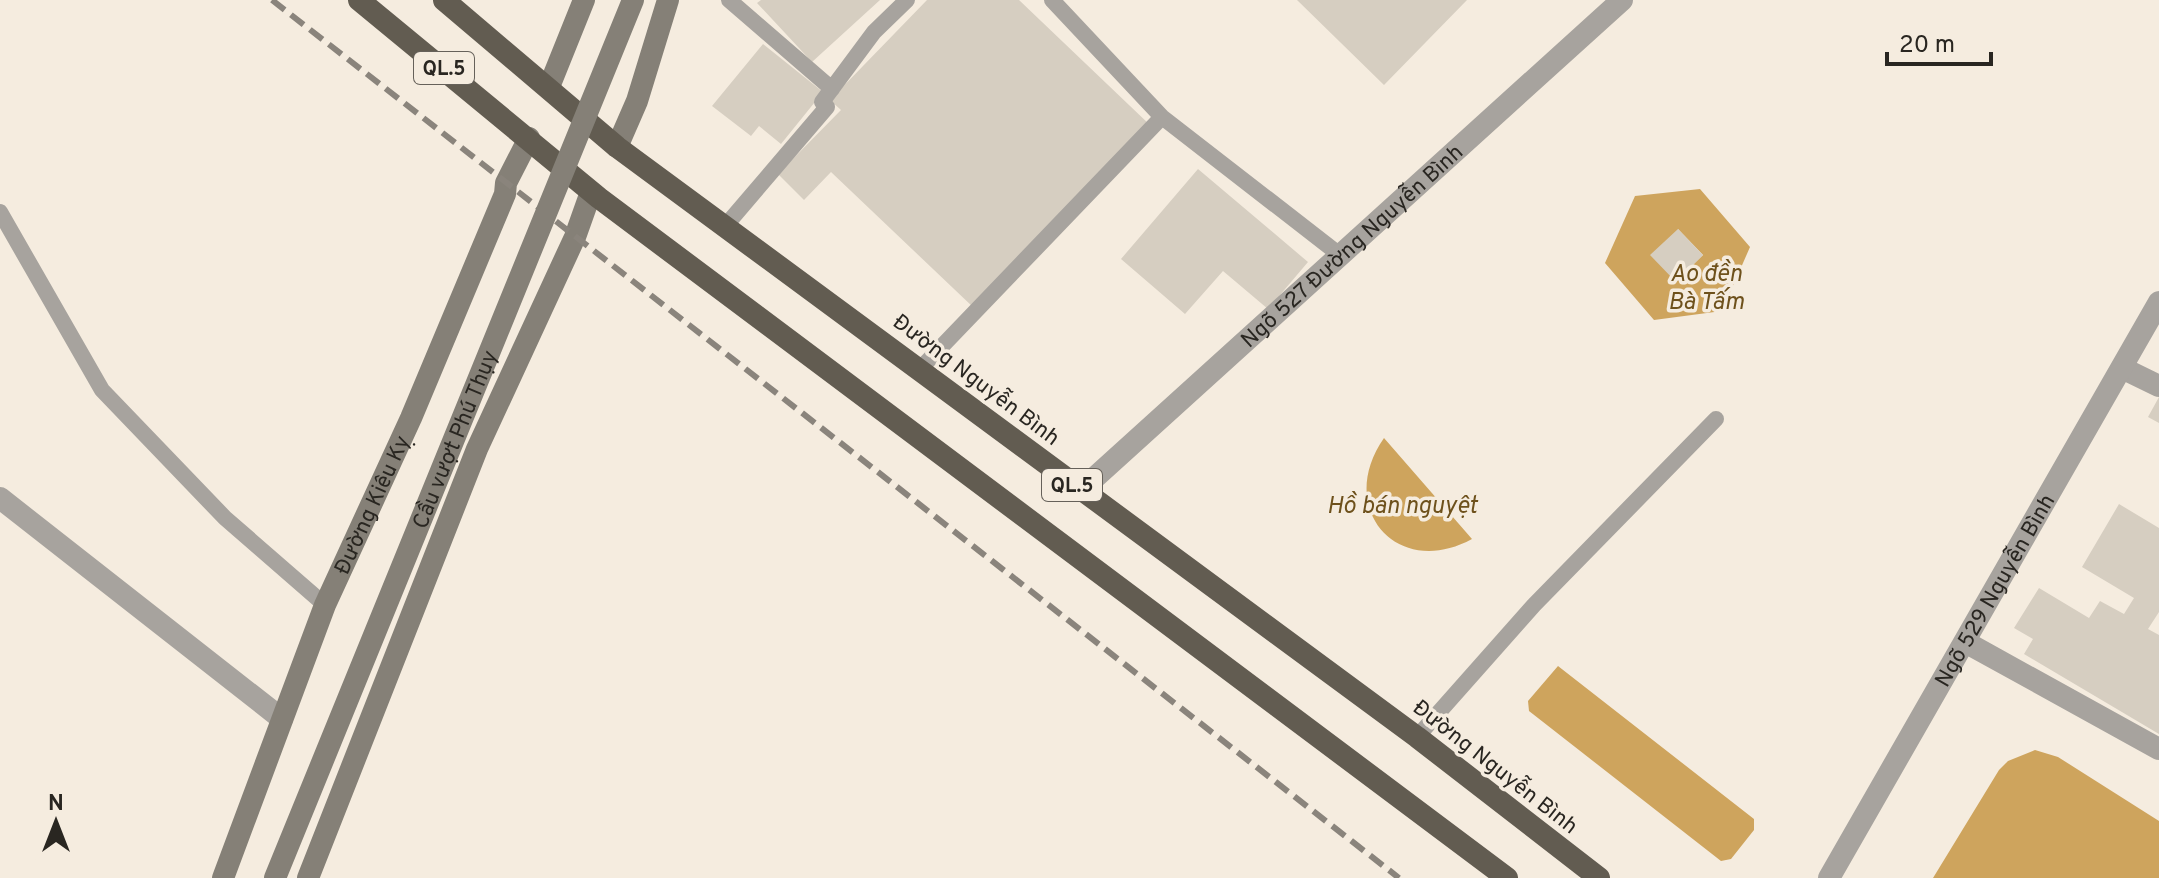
<svg xmlns="http://www.w3.org/2000/svg" width="2159" height="878" font-family="Overpass,sans-serif">
  <style>
    .water { fill: #cea45d; fill-rule: evenodd }
    .building { fill: #d6cec1 }
    .lines { fill: none; stroke-linecap: round; stroke-linejoin: round }
    .service { stroke: #a7a39e; stroke-width: 16 }
    .minor { stroke: #a7a39e; stroke-width: 22 }
    .tertiary { stroke: #a7a39e; stroke-width: 22 }
    .secondary { stroke: #858077; stroke-width: 22 }
    .trunk { stroke: #625c51; stroke-width: 22 }
    .rail { stroke: #8a847c; stroke-width: 6; stroke-dasharray: 16 8; stroke-linecap: butt }
    .secondary-bridge { stroke: #858077; stroke-width: 22 }
    .labels { text-anchor: middle; stroke-width: 7; stroke-linejoin: round; paint-order: stroke }
    .shield { fill: #f5ecdf; stroke: #66615a; stroke-width: 2 }
    .shield-label { font-size: 20px; font-weight: bold; fill: #292621 }
    .street-label { font-size: 22px; fill: #292621; stroke: #f5ecdf }
    .water-label { font-size: 24px; font-style: italic; fill: #6e511c; stroke: #f5ecdf }
  </style>
  <rect width="100%" height="100%" fill="#f5ecdf"/>
  <path class="water" d="M 1700,189 L 1750,247 L 1722,311 L 1654,320 L 1605,263 L 1635,196 ZM 1678,229 L 1703,255 L 1676,281 Z
    M 1384,438 L 1472,539 C 1397,580 1335,508 1384,438 Z
    M 1558,666 L 1754,819 L 1754,830 L 1731,859 L 1721,861 L 1529,711 L 1528,701 Z
    M 2035,750 L 2058,757 L 2159,821 L 2159,878 L 1933,878 L 1999,770 L 2008,761 Z"/>
  <path class="building" d="M 761,0 L 880,0 L 812,62 L 757,3 Z
    M 927,0 L 1019,0 L 1151,126 L 974,308 L 831,172 L 804,200 L 778,174 L 841,110 L 830,100 Z
    M 1297,0 L 1467,0 L 1384,85 Z
    M 763,44 L 823,92 L 781,144 L 759,126 L 751,136 L 712,106 Z
    M 1198,169 L 1308,262 L 1268,309 L 1223,271 L 1185,314 L 1121,259 Z
    M 1678,229 L 1703,255 L 1676,282 L 1650,255 Z
    M 2159,397 L 2159,423 L 2148,417 Z
    M 2119,504 L 2159,528 L 2159,612 L 2148,629 L 2159,635 L 2159,734 L 2024,654 L 2033,639 L 2014,628 L 2039,588 L 2089,618 L 2100,601 L 2124,614 L 2134,598 L 2082,567 Z"/>
  <g class="lines">
    <path class="service" d="M 729,0 L 832,89
      M 1052,0 L 1162,117 L 1340,255
      M 0,212 L 102,390 L 225,518 L 325,605
      M 727,224 L 827,107 L 822,102 L 874,32 L 907,0
      M 921,368 L 1162,117
      M 1417,737 L 1534,605 L 1716,419"/>
    <g class="minor">
      <path d="M 2122,368 L 2159,386"/>
      <path id="s1" d="M 1080,491 L 1622,0"/>
      <path d="M 1967,643 L 2159,749"/>
      <path id="s2" d="M 1829,878 L 2159,302"/>
    </g>
    <path class="tertiary" d="M 0,498 L 282,719"/>
    <g class="secondary">
      <path d="M 549,87 L 584,0"/>
      <path d="M 617,147 L 637,101 L 668,0"/>
      <path id="s3" d="M 223,878 L 325,605 L 411,418 L 505,194 L 506,183 L 529,138"/>
      <path d="M 308,878 L 477,449 L 575,237 L 591,192"/>
    </g>
    <path class="trunk" d="M 359,0 L 599,198 L 1507,878
      M 444,0 L 617,147 L 1417,737 L 1599,878"/>
    <path class="rail" d="M 272,0 L 1399,878"/>
    <path class="secondary-bridge" id="s4" d="M 275,878 L 633,0"/>
  </g>
  <g class="labels">
    <g class="shield">
      <rect x="414" y="52" width="60" height="32" rx="6"/>
      <rect x="1042" y="469" width="60" height="32" rx="6"/>
    </g>
    <g class="shield-label">
      <text x="444" y="75">QL.5</text>
      <text x="1072" y="492">QL.5</text>
    </g>
    <g class="street-label">
      <text dy="8" stroke="none"><textPath href="#s1" startOffset="366">Ngõ 527 Đường Nguyễn Bình</textPath></text>
      <text transform="translate(977 379) rotate(37)" y="8">Đường Nguyễn Bình</text>
      <text dy="8" stroke="none"><textPath href="#s4" startOffset="474">Cầu vượt Phú Thụy</textPath></text>
      <text dy="8" stroke="none"><textPath href="#s3" startOffset="402">Đường Kiêu Kỵ</textPath></text>
      <text dy="8" stroke="none"><textPath href="#s2" startOffset="332">Ngõ 529 Nguyễn Bình</textPath></text>
      <text transform="translate(1496 766) rotate(38)" y="8">Đường Nguyễn Bình</text>
    </g>
    <g class="water-label">
      <text x="1706" y="281">Ao đền<tspan x="1706" dy="28">Bà Tấm</tspan></text>
      <text x="1402" y="513">Hồ bán nguyệt</text>
    </g>
  </g>
  <g transform="translate(56 822)" stroke="#f5ecdf" stroke-width="6" paint-order="stroke">
  <path d="M0-6L14 30L0 20L-14 30Z" fill="#292621"/>
  <text y="-12" font-size="22" font-weight="bold" text-anchor="middle" fill="#292621">N</text>
  </g>
  <path d="M1887 52v12h104v-12" fill="none" stroke="#292621" stroke-width="4"/>
  <text x="1899" y="52" font-size="24" fill="#292621" stroke="#f5ecdf" stroke-width="6" paint-order="stroke">20 m</text>
</svg>
